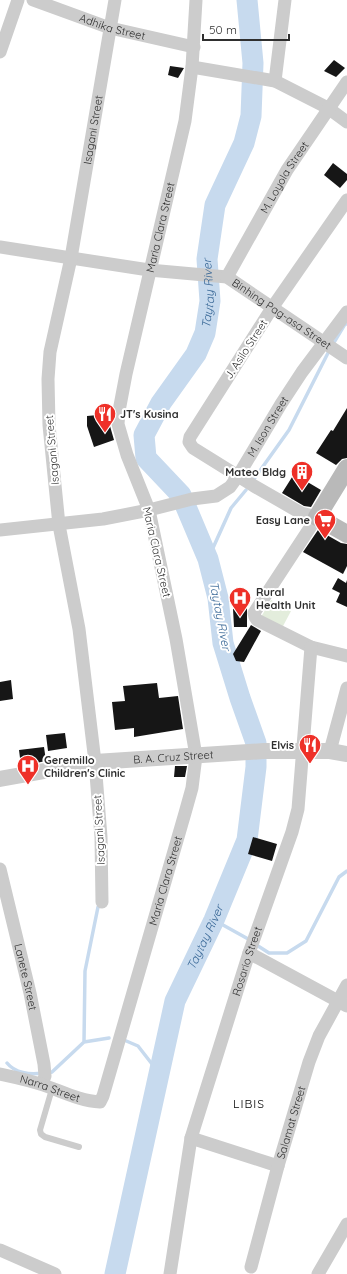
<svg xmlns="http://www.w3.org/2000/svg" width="347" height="1274" font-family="Quicksand,sans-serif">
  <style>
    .green { fill: #e3eddc }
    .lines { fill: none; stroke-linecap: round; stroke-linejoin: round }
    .stream { stroke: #c7daee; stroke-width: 3.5 }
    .river { stroke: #c7daee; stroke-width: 21 }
    .building { fill: #161616 }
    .service { stroke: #ccc; stroke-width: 6 }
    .minor { stroke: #ccc; stroke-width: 13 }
    .tertiary { stroke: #ccc; stroke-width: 16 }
    .secondary { stroke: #b9b9b9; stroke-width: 18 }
    .labels { text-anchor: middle; stroke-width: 4; stroke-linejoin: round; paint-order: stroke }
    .street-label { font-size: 11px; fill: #2f2f2f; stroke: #fff }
    .poi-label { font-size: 11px; font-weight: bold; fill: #2f2f2f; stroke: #fff; text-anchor: start }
    .water-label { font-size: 12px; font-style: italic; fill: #386796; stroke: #fff }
    .neighbourhood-label { font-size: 12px; letter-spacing: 1px; fill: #000; stroke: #fff }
  </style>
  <rect width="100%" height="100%" fill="#fff"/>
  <path class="green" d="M 271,600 L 291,611 L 282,628 L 261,617 Z"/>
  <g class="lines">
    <path class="stream" d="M 333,344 L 345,324 L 347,324
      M 254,479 L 289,430 L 329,351
      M 208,559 L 231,508 L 246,490
      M 214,920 L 250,940
      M 255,944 L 269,953 L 287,953 L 306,941 L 339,877 L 347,871
      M 124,1040 L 138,1046 L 159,1073
      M 84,1042 L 85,971 L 98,907
      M 7,1063 C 15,1073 30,1075 42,1073
      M 48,1073 L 52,1072 L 84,1042 L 109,1038"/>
    <path class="river" id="s1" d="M 115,1274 L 175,1001 L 214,920 L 247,840 L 256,767 L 256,743 L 240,698 L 223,643 L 218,598 L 208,559 L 181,495 L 146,458 L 144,435 L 161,403 L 196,354 L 205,333 L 210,301 L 207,259 L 215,205 L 244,143 L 251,116 L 253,63 L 247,0"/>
  </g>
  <path class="building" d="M 334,60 L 345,68 L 336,77 L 324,71 Z
    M 170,66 L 184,68 L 178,78 L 168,75 Z
    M 333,163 L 347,174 L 347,180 L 340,188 L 324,175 Z
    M 347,408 L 347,458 L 342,459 L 336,465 L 316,453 L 331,430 L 333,431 Z
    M 109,414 L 110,426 L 114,440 L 94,447 L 87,426 L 87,416 Z
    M 294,474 L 321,490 L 311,507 L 304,506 L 282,493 Z
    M 318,530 L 341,543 L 347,544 L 347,566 L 343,574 L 303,552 Z
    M 338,578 L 346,583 L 347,580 L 347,607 L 336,602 L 340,593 L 332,589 Z
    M 247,608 L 247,627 L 234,627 L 233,609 Z
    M 251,625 L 261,631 L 244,662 L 236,661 L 233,654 Z
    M 11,680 L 13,699 L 0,701 L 0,682 Z
    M 157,683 L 159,698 L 178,696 L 183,729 L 134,737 L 134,728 L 115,730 L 112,702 L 125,701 L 123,686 Z
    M 65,733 L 67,748 L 48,751 L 46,735 Z
    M 44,747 L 46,761 L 21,766 L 19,750 Z
    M 175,766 L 187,766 L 185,777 L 174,777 Z
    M 253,837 L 277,844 L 272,861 L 248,854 Z"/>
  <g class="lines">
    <path class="service" d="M 52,1089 L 40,1130 L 41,1134 L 45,1137 L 79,1147"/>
    <g class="minor">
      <path id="s2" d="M 33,0 L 110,28 L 194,47"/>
      <path d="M 0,52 L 18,0"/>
      <path d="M 192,67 L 275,81 L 328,108 L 347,122"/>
      <path d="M 275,81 L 285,0"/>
      <path d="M 347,200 L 272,308 L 190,437 L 189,442 L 193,448 L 254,486 L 301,513 L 317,517 L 254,613 L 255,617 L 257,620 L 311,647 L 347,656"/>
      <path id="s3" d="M 0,247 L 149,270 L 227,277 L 347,358"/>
      <path id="s4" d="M 227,277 L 287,170 L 347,82"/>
      <path id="s5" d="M 0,530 L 103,519 L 149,510 L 192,499 L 216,496 L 230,487 L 238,476 L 281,404 L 302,372 L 347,312"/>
      <path d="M 330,751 L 347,688"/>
      <path id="s6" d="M 0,869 L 30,993 L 44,1064 L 45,1076 L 42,1084"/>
      <path id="s7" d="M 102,902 L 101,837 L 95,762 L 79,629 L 59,525 L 49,425 L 48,379 L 50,352 L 71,258 L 115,0"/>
      <path d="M 249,953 L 347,1006"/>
      <path id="s8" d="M 0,1074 C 14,1077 29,1080 43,1085 C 61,1091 80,1101 100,1102 L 103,1096 L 185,813 L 192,788 L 196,756 L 176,639 L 149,510 L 127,455 L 118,424 L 119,411 L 126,374 L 185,121 L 192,67 L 196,0"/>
      <path d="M 191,1138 L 278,1166"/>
      <path d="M 0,1250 L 55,1274"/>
      <path id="s9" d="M 251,1267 L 278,1166 L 309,1062 L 319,1036 L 347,985"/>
      <path id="s10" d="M 170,1274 L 191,1138 L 249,953 L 292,832 L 298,809 L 311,647"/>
      <path d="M 318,1274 L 347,1224"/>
    </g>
    <path class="tertiary" id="s11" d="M 0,779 L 95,762 L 264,751 L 330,751 L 347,754"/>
    <path class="secondary" d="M 347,468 L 317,517 L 347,534"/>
  </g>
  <defs>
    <g id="restaurant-pin" transform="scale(1.15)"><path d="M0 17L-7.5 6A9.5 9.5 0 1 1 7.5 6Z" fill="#ee3028" stroke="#fff"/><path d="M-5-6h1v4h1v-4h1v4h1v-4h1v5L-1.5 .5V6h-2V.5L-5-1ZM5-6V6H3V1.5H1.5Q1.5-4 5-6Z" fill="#fff"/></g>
    <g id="building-pin" transform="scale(1.15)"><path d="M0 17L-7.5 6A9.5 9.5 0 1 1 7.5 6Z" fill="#ee3028" stroke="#fff"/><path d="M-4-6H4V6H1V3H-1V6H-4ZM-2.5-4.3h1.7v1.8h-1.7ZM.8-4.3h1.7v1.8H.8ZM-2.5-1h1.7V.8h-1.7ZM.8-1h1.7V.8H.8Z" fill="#fff"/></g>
    <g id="supermarket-pin" transform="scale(1.15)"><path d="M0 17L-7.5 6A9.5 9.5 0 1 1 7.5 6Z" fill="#ee3028" stroke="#fff"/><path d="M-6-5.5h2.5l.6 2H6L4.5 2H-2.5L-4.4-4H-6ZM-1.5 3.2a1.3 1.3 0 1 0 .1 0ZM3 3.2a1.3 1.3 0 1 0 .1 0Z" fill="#fff"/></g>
    <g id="hospital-pin" transform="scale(1.15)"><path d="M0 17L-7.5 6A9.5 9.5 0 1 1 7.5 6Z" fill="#ee3028" stroke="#fff"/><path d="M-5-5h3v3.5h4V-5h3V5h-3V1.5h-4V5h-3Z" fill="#fff"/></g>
  </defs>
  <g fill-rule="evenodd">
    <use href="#restaurant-pin" x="105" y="414"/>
    <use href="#building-pin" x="302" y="472"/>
    <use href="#supermarket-pin" x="325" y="520"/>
    <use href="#hospital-pin" x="240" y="598"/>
    <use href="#restaurant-pin" x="310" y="745"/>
    <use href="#hospital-pin" x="28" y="766"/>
  </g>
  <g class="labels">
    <g class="street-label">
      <text dy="4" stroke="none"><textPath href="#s2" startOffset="84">Adhika Street</textPath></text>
      <text dy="4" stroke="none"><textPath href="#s7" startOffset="780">Isagani Street</textPath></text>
      <text dy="4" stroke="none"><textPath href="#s4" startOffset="115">M. Loyola Street</textPath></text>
      <text dy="4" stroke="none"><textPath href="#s8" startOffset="1007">Maria Clara Street</textPath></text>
      <text dy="4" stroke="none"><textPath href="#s3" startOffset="295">Binhing Pag-asa Street</textPath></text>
      <text transform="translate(246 349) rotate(-57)" y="4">J. Asilo Street</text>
      <text dy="4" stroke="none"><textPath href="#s5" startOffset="307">M. Ison Street</textPath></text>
      <text transform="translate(52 450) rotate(-95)" y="4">Isagani Street</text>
      <text transform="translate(157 552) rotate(77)" y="4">Maria Clara Street</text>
      <text dy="4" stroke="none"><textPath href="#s11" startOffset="175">B. A. Cruz Street</textPath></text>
      <text transform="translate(99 830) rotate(-93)" y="4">Isagani Street</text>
      <text dy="4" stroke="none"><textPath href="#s8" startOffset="335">Maria Clara Street</textPath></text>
      <text dy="4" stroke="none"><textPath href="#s10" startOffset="323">Rosario Street</textPath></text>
      <text dy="4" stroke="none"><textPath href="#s6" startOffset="111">Lanete Street</textPath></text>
      <text dy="4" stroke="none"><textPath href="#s8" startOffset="52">Narra Street</textPath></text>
      <text dy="4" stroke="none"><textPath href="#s9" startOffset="150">Salamat Street</textPath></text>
    </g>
    <g class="poi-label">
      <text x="120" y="418">JT's Kusina</text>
      <text x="286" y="476" text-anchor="end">Mateo Bldg</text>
      <text x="310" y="524" text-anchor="end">Easy Lane</text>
      <text x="256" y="596">Rural<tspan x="256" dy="13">Health Unit</tspan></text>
      <text x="294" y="749" text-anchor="end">Elvis</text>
      <text x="44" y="764">Geremillo<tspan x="44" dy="13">Children's Clinic</tspan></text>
    </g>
    <g class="water-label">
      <text dy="4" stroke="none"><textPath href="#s1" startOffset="1047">Taytay River</textPath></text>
      <text transform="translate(220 616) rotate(79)" y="4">Taytay River</text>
      <text dy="4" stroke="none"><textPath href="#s1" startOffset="350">Taytay River</textPath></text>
    </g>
    <g class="neighbourhood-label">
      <text x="249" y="1108">LIBIS</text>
    </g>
  </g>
  <path d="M203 34v6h86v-6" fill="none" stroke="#2f2f2f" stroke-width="2"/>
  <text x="209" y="34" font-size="12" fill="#2f2f2f" stroke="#ffffff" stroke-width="3" paint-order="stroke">50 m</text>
</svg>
